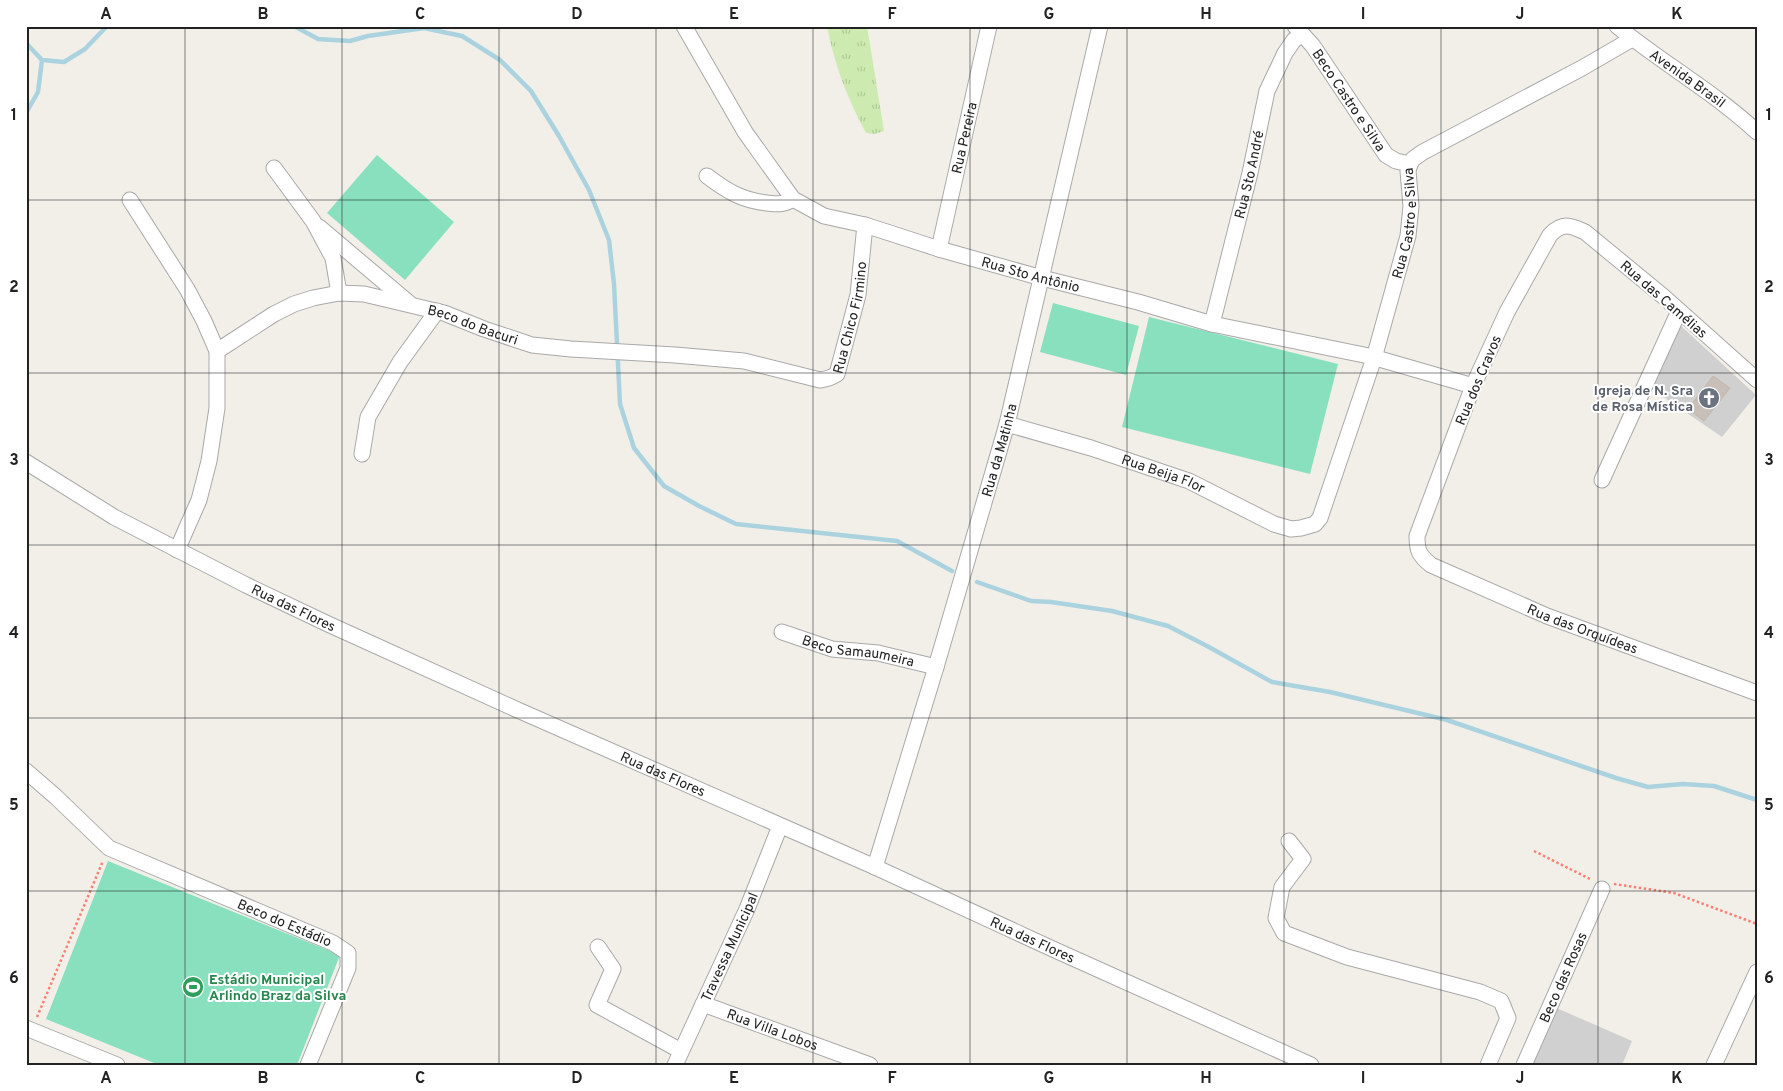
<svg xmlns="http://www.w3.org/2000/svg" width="1783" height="1091" font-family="Overpass,sans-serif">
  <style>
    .religious { fill: #d0d0d0 }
    .grass { fill: url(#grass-tufts) }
    .pitch { fill: #88e0be }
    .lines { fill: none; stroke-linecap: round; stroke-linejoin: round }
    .stream { stroke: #aad3df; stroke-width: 4.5 }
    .building { fill: #c7bfb8; stroke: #c4b6ab }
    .minor-casing { stroke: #a9a9a9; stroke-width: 17 }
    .path { stroke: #fa8072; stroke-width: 2.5; stroke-dasharray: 2.5 2.5; stroke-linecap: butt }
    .minor { stroke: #fff; stroke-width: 15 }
    .grid { fill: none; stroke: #222; stroke-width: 1; stroke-opacity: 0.55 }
    .labels { text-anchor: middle; stroke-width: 4; stroke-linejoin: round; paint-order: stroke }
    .street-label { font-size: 14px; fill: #222; stroke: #fff }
    .worship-label { font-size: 14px; font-weight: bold; fill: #5b616d; stroke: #fff; text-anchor: end }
    .leisure-label { font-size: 14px; font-weight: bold; fill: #27864d; stroke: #fff; text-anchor: start }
    .neatline { fill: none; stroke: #222; stroke-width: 2 }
    .grid-label { font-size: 16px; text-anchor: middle; font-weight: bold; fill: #222 }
  </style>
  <defs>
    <pattern id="grass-tufts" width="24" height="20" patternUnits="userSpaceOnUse" patternTransform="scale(1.25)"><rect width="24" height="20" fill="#cdebb0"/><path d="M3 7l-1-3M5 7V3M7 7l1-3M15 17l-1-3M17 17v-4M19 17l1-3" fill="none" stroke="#b0c997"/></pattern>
  </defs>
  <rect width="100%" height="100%" fill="#f2efe9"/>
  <path class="religious" d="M 1680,325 L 1756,395 L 1722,437 L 1649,387 Z
    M 1552,1006 L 1632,1041 L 1622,1065 L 1527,1065 Z"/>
  <path class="grass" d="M 827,26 L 867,26 L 884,131 L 875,134 L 866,133 C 847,98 834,64 827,26 Z"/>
  <path class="pitch" d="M 377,155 L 454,222 L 405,280 L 327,213 Z
    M 1053,303 L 1139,326 L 1126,375 L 1040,352 Z
    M 1149,317 L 1338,364 L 1310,474 L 1122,427 Z
    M 108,861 L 340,955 L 297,1065 L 159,1065 L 46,1019 Z"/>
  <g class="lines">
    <path class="stream" d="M 294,26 L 318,39 L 350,41 L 368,36 L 424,28 L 462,36 L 500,60 L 531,91 L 559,136 L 589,190 L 609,240 L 614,284 L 620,404 L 634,448 L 664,486 L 699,506 L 736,524 L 897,541 L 952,571
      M 26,43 L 42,60 L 64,62 L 85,49 L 107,26
      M 26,113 L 38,92 L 42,60
      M 977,582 L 1031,601 L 1051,602 L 1112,611 L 1168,626 L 1207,646 L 1272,682 L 1330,692 L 1447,720 L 1616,778 L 1648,787 L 1683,784 L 1714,786 L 1757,800"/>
  </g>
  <path class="building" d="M 1713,376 L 1730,388 L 1704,421 L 1688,409 Z"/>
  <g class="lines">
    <g class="minor-casing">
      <g id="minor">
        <path id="s1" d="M 684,26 L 745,132 L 793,199 L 824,216 L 865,225 L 939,249 L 1042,278 L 1138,302 L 1212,324 L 1369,356 L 1473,386"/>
        <path id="s2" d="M 1295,26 L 1313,46 L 1386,155 L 1396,161 L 1410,164"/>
        <path id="s3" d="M 1617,26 C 1662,63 1714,92 1757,132"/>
        <path d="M 274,168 L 313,221 L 333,258 L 339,293"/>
        <path d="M 707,176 C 727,191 741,200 767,203 C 778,204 784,205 793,199"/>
        <path d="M 130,200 L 187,289 L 204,321 L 217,351 L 217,408 L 209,461 L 199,500 L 177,550"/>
        <path d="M 319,227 L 409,303"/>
        <path id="s4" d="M 939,249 L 989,26"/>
        <path id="s5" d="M 1212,324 L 1250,173 L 1267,91 L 1285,53 L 1294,40 L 1302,35"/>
        <path id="s6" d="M 217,351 L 274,314 L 294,304 L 313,298 L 339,293 L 364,294 L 444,313 L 484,329 L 532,345 L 571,349 L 675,355 L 744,361 L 820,380 C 827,379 831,378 837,374 L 858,295 L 865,225"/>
        <path id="s7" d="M 1757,380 L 1664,297 L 1585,232 C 1570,225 1562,222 1550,235 L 1507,312 L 1473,386 L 1417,536 C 1417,551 1419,555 1431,565 L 1547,616 L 1757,693"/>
        <path id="s8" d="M 1007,424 L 1091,448 L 1189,481 L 1274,524 L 1291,529 L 1301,528 L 1315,524 L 1320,518 L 1374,358 L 1408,236 L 1411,206 L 1408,171 L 1410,164 L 1413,159 L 1423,152 L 1582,68 L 1632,39"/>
        <path d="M 362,454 L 368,417 L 400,362 L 437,311"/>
        <path id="s9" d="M 26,462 L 114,517 L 246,585 L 328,624 L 520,711 L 875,867 L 1055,950 L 1311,1065"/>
        <path d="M 1602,480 L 1679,311"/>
        <path id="s10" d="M 782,632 L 832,649 L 878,653 L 936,667"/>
        <path id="s11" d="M 26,771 L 56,797 L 109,848 L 333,943 L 348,953 L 348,968 L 308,1065"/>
        <path d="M 1289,841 L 1303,859 L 1282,887 L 1276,918 L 1284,933 L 1347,957 L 1480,992 L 1501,1001 L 1508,1018 L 1488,1065"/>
        <path id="s12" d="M 875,867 L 936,667 L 1007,424 L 1100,26"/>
        <path d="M 598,947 L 613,969 L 597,1005 L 681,1051"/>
        <path id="s13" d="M 703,1004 L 870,1065"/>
        <path d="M 26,1028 L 117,1065"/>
        <path id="s14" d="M 675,1065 L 747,909 L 780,826"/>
        <path id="s15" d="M 1524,1065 L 1602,889"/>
        <path d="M 1714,1065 L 1757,972"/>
      </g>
    </g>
    <path class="path" d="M 1534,851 L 1592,880
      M 1614,884 L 1674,893 L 1757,924
      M 37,1017 L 103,861"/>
    <use href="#minor" class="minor"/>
  </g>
  <path class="grid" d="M 185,26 L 185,1065M 342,26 L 342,1065M 499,26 L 499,1065M 656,26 L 656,1065M 813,26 L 813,1065M 970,26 L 970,1065M 1127,26 L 1127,1065M 1284,26 L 1284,1065M 1441,26 L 1441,1065M 1598,26 L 1598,1065M 26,200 L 1757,200M 26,373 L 1757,373M 26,545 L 1757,545M 26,718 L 1757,718M 26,891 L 1757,891"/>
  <defs>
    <g id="church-disc" transform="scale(1.125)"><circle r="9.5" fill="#6b7280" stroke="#fff"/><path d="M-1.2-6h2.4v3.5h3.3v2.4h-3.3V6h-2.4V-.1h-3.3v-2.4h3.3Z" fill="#fff"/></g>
    <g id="stadium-disc" transform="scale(1.125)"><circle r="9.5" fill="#2e9e5b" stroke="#fff"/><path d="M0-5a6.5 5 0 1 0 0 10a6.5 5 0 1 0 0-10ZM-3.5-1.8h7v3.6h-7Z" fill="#fff"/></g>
  </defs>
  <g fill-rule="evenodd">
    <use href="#church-disc" x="1709" y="398"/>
    <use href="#stadium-disc" x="193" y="987"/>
  </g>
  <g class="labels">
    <g class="street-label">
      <text dy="5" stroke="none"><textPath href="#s3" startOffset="88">Avenida Brasil</textPath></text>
      <text dy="5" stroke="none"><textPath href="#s2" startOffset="92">Beco Castro e Silva</textPath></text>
      <text dy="5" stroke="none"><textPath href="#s4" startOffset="114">Rua Pereira</textPath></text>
      <text dy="5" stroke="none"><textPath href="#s5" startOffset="154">Rua Sto André</textPath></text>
      <text dy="5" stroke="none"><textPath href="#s8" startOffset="644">Rua Castro e Silva</textPath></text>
      <text dy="5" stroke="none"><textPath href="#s1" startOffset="455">Rua Sto Antônio</textPath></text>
      <text transform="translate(1664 299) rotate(41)" y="5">Rua das Camélias</text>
      <text dy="5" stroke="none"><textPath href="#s6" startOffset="705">Rua Chico Firmino</textPath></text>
      <text dy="5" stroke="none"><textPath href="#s6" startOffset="275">Beco do Bacuri</textPath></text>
      <text transform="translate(1478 380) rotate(-67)" y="5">Rua dos Cravos</text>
      <text dy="5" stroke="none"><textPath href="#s12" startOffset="435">Rua da Matinha</textPath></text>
      <text dy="5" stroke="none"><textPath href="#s8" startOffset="164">Rua Beija Flor</textPath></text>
      <text dy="5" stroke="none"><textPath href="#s9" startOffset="305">Rua das Flores</textPath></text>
      <text dy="5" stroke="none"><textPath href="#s7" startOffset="794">Rua das Orquídeas</textPath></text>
      <text dy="5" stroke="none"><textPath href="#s10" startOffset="79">Beco Samaumeira</textPath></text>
      <text dy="5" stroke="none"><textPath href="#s9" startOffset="710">Rua das Flores</textPath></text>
      <text dy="5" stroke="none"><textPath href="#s11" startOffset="304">Beco do Estádio</textPath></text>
      <text dy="5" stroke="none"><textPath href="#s9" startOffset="1115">Rua das Flores</textPath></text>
      <text dy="5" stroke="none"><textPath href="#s14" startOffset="130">Travessa Municipal</textPath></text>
      <text dy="5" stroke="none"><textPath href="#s15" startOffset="96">Beco das Rosas</textPath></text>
      <text dy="5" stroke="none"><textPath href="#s13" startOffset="74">Rua Villa Lobos</textPath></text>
    </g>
    <g class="worship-label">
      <text x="1693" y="395">Igreja de N. Sra<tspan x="1693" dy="16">de Rosa Mística</tspan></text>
    </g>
    <g class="leisure-label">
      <text x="209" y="984">Estádio Municipal<tspan x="209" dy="16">Arlindo Braz da Silva</tspan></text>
    </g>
  </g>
  <rect width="1783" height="1091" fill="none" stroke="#ffffff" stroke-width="55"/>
  <rect x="28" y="28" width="1728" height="1036" class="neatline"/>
  <g class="grid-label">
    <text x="106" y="19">A</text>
    <text x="263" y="19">B</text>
    <text x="420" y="19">C</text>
    <text x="577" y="19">D</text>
    <text x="734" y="19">E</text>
    <text x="892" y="19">F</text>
    <text x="1049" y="19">G</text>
    <text x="1206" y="19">H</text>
    <text x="1363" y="19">I</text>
    <text x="1520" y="19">J</text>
    <text x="1677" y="19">K</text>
    <text x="14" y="120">1</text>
    <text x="1769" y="120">1</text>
    <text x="14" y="292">2</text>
    <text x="1769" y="292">2</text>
    <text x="14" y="465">3</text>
    <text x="1769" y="465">3</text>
    <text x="14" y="638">4</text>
    <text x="1769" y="638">4</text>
    <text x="14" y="810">5</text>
    <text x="1769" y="810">5</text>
    <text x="14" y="983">6</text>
    <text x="1769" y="983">6</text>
    <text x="106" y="1083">A</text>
    <text x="263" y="1083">B</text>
    <text x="420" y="1083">C</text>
    <text x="577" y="1083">D</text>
    <text x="734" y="1083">E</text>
    <text x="892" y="1083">F</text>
    <text x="1049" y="1083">G</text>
    <text x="1206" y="1083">H</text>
    <text x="1363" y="1083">I</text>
    <text x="1520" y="1083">J</text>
    <text x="1677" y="1083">K</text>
  </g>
</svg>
